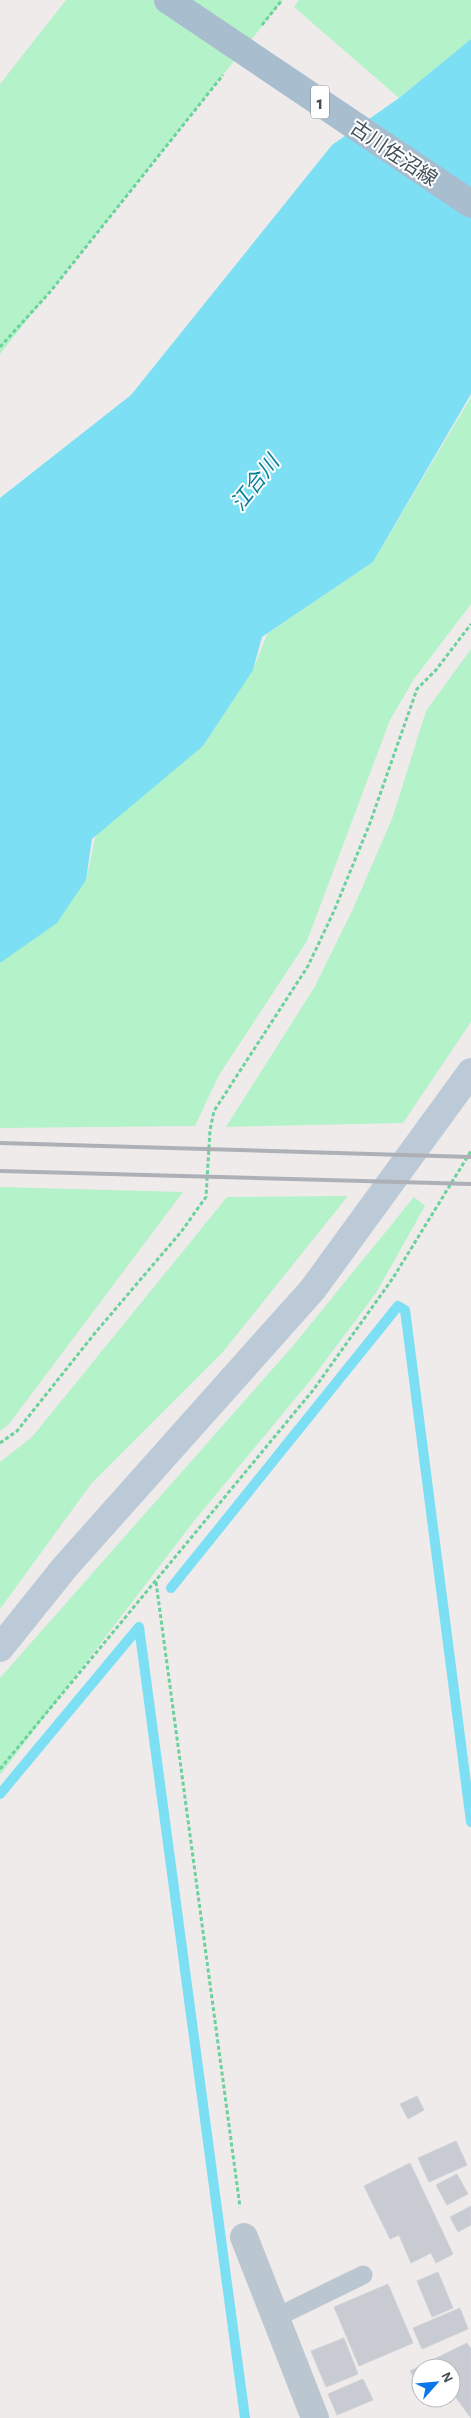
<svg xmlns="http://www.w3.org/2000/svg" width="471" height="2418" font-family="'Alegreya Sans','Noto Sans JP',sans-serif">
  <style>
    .green { fill: #b4f2c9 }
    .water { fill: #7ddff3 }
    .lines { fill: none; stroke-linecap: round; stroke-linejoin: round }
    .stream { stroke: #7ddff3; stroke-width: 10 }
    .building { fill: #c8cbd1; stroke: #cfd2d8 }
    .path { stroke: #6ad29a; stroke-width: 3; stroke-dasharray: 4 2.5; stroke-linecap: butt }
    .lane { stroke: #bbc7d0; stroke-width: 19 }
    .street { stroke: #bbc7d0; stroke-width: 28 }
    .secondary { stroke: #bccad7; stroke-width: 28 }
    .primary { stroke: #a8bdce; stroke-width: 28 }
    .rail { stroke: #adb1b7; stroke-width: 4 }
    .labels { text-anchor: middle; stroke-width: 4; stroke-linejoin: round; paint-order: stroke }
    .shield { fill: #fff; stroke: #7b848c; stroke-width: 1 }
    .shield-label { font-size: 19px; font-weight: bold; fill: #43505a }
    .street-label { font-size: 20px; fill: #43505a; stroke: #fff }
    .water-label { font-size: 21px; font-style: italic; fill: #037f97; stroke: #fff }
  </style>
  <rect width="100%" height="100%" fill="#efebeb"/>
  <path class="green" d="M 66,0 L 283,0 L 0,354 L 0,84 Z
    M 299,0 L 471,0 L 471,39 L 399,98 L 294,7 Z
    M 471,397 L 471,604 L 414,679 L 390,720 L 307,941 L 219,1075 L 195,1126 L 0,1128 L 0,963 L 86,880 L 96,834 L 203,746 L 255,665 L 267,634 L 373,562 Z
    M 471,649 L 471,1022 L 403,1123 L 226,1127 L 314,988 L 352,911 L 392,819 L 426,711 Z
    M 0,1187 L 183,1192 L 9,1424 L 0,1431 Z
    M 348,1196 L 222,1353 L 91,1484 L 0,1609 L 0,1462 L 32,1437 L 227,1197 Z
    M 414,1197 L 425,1206 L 376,1293 L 314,1376 L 194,1521 L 0,1775 L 0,1678 L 292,1347 Z"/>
  <path class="water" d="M 471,39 L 471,394 L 373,562 L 262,637 L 253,670 L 203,746 L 92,839 L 86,880 L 57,923 L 0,963 L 0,498 L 131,395 L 332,145 L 399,98 Z"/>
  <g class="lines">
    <path class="stream" d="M 171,1588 L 398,1306 L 405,1310 L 471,1822
      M 139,1627 L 245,2418
      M 0,1794 L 139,1627"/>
  </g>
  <path class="building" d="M 417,2096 L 424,2110 L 408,2119 L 400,2104 Z
    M 456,2141 L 467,2165 L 429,2182 L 418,2158 Z
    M 410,2163 L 453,2254 L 436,2263 L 431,2253 L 411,2263 L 399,2235 L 390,2239 L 364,2186 Z
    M 457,2174 L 468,2194 L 447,2205 L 436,2185 Z
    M 471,2206 L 471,2225 L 458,2232 L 450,2217 Z
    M 438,2272 L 453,2308 L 432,2317 L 417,2281 Z
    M 388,2284 L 413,2343 L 359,2366 L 334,2307 Z
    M 460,2308 L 468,2329 L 422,2349 L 413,2328 Z
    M 344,2338 L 358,2374 L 326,2387 L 311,2351 Z
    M 467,2343 L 471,2349 L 471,2418 L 451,2391 L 451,2368 L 421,2368 L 421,2391 L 410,2371 Z
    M 363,2379 L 373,2400 L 337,2415 L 328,2394 Z"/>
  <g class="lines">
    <path class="path" d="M 262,25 L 282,0
      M 0,347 L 50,292 L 223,75
      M 0,1443 L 17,1431 L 95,1333 L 181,1232 L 206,1197 L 210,1130 L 214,1111 L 308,966 L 334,911 L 370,823 L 417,689 L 436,670 L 471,624
      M 156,1582 L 240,2207
      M 0,1769 L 314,1389 L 393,1278 L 471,1151"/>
    <path class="lane" d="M 275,2318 L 363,2275"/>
    <path class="street" d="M 244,2237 L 315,2418"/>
    <path class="secondary" d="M 0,1648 L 65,1567 L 313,1289 L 471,1072"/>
    <path class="primary" d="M 168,0 L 471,204"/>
    <path class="rail" d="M 0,1143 L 471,1157
      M 0,1171 L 471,1184"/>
  </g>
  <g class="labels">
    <rect class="shield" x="311" y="85.5" width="18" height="33" rx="4"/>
    <g class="shield-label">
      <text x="320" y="109">1</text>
    </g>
    <g class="street-label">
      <text transform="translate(394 153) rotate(34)" y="7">古川佐沼線</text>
    </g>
    <g class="water-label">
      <text transform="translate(255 483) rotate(-52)" y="7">江合川</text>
    </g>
  </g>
  <g transform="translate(436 2383) rotate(63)"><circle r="24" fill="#ffffff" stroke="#b4b9bd"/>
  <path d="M0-4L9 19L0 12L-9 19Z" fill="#0a76ea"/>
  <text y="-8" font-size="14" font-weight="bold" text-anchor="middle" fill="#43505a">N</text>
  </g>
</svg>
